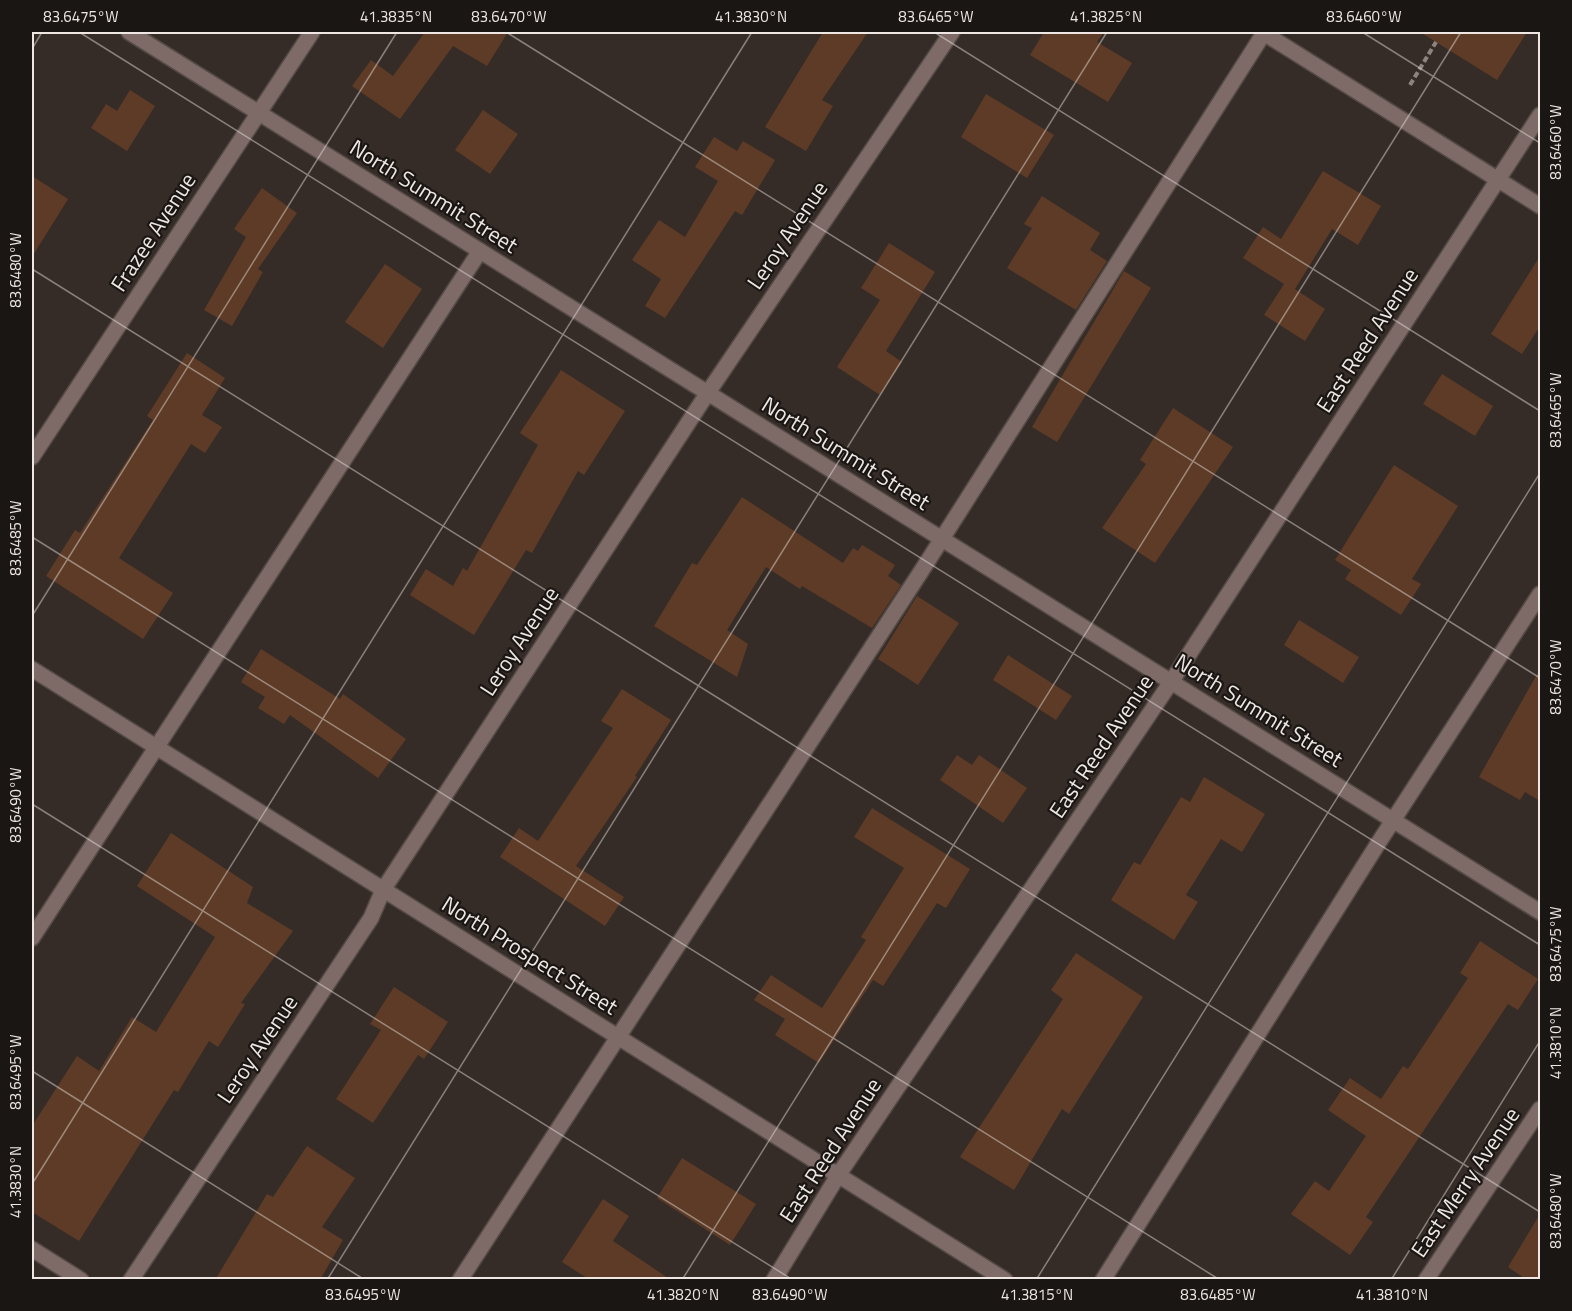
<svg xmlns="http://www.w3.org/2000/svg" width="1572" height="1311" font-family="'Titillium Web',sans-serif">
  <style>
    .building { fill: #5d3b26 }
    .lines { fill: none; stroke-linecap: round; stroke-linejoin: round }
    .service-casing { stroke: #534a45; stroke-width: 18 }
    .minor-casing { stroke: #534a45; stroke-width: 18 }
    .path { stroke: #8d8480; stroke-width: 4; stroke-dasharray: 6 3; stroke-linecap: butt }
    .service { stroke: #7e6a67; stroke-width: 15 }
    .minor { stroke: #7e6a67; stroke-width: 15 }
    .ticks { fill: none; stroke: #eee7e3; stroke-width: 1.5; stroke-opacity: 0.45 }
    .labels { text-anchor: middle; stroke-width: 4.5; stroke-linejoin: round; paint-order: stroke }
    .street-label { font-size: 22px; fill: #eee7e3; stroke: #1a1613 }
    .neatline { fill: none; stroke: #eee7e3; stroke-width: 2 }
    .ticks-label { font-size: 15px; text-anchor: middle; fill: #eee7e3 }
  </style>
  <rect width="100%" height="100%" fill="#362c27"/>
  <path class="building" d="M 425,32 L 508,32 L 487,66 L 453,46 L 400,119 L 352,86 L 371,60 L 393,76 Z
    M 823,32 L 868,32 L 822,100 L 833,106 L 806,151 L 765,127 Z
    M 1044,32 L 1104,32 L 1097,42 L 1132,63 L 1108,102 L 1030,55 Z
    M 1420,32 L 1527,32 L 1497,80 Z
    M 130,90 L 155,106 L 127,151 L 91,128 L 106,104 L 117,111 Z
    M 986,94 L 1054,135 L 1027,178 L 961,137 Z
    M 483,110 L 518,134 L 490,174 L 455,150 Z
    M 714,137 L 737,151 L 743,141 L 775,160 L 742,215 L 735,211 L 665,318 L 645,306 L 661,279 L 632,260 L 659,220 L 685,237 L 718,181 L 695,167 Z
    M 1323,171 L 1381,206 L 1358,245 L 1332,229 L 1295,289 L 1325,309 L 1305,341 L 1264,315 L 1284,284 L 1243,258 L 1263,227 L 1281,239 Z
    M 32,176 L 68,199 L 32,257 Z
    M 262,188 L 297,213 L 258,269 L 263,272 L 232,326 L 204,310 L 246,237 L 234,229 Z
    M 1042,196 L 1100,233 L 1090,250 L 1107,261 L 1076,310 L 1007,268 L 1032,228 L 1024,224 Z
    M 889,243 L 935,272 L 886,351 L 902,362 L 880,395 L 837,367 L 880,300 L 861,288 Z
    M 1540,256 L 1540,326 L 1522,354 L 1491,334 Z
    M 385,264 L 422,289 L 383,348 L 345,322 Z
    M 1124,271 L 1151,288 L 1057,442 L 1032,427 Z
    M 187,353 L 225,378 L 202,415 L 222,427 L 205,453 L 191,444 L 119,558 L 173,593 L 143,639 L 46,576 L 75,530 L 80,533 L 153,420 L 147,416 Z
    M 561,370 L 625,411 L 584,475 L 578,471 L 532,553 L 526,550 L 474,635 L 410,595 L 426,569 L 453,586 L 463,568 L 467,571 L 538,445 L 520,433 Z
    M 1442,374 L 1493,406 L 1475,436 L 1423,404 Z
    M 1173,408 L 1233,447 L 1155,563 L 1102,528 L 1146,464 L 1140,460 Z
    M 1394,465 L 1458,506 L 1412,579 L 1421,584 L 1401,615 L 1345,579 L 1351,570 L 1335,560 Z
    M 742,497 L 843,563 L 853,548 L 858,551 L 862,545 L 895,565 L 888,576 L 901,585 L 872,628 L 802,586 L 800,589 L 766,567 L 727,630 L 748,644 L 737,677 L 654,626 L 692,563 L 697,565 Z
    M 917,596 L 959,623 L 918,685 L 878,659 Z
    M 1299,620 L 1359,657 L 1343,683 L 1284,645 Z
    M 261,649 L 340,699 L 343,694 L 406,739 L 378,778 L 290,715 L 284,724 L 258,708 L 265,697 L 241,682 Z
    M 1008,655 L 1072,696 L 1056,720 L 993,680 Z
    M 1540,669 L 1540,801 L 1525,792 L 1520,800 L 1479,777 Z
    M 622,689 L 671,720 L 635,776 L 637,777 L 576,866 L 624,897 L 605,926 L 500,857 L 519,828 L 538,841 L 613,728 L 601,721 Z
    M 957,755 L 972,765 L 979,755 L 1027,788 L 1003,823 L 940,780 Z
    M 1204,777 L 1265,814 L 1242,852 L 1221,839 L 1186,895 L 1198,902 L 1174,940 L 1111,900 L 1134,862 L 1140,865 L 1181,797 L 1190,802 Z
    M 872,808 L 970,869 L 946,908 L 937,903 L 883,986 L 873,980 L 819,1063 L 775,1035 L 785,1019 L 754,1000 L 771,975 L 822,1008 L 866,940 L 861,937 L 904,868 L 854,837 Z
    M 171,833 L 253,887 L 247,903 L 293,931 L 241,1003 L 245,1004 L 218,1047 L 209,1041 L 178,1092 L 174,1090 L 79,1241 L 32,1212 L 32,1126 L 77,1056 L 99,1071 L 132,1017 L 156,1032 L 215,937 L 137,886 Z
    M 1480,941 L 1538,979 L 1518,1010 L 1508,1004 L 1366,1217 L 1373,1222 L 1350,1255 L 1291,1214 L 1315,1181 L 1329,1191 L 1366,1136 L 1328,1110 L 1350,1078 L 1381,1099 L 1403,1066 L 1408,1069 L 1468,978 L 1460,973 Z
    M 1076,953 L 1143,997 L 1069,1114 L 1062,1109 L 1014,1190 L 960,1157 L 1063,999 L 1051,990 Z
    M 394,987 L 448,1022 L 424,1059 L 418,1055 L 373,1123 L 336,1099 L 381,1030 L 370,1024 Z
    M 307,1146 L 355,1178 L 322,1227 L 343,1240 L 320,1280 L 215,1280 L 267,1194 L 273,1197 Z
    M 682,1158 L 756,1204 L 730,1245 L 657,1198 Z
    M 603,1199 L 629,1216 L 613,1241 L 671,1280 L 590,1280 L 562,1262 Z
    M 1540,1214 L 1540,1280 L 1527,1280 L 1508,1267 Z"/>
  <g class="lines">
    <g class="service-casing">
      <path id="service" d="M 32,938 L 480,251
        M 32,1249 L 81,1280
        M 460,1280 L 924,567 L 1264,33
        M 1103,1280 L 1379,842 L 1540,594"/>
    </g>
    <g class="minor-casing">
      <path id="minor" d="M 129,32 L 1540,912
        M 1262,32 L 1540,206
        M 32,457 L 312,32
        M 32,669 L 1005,1280
        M 131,1280 L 371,918 L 383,890 L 707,394 L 952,32
        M 774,1280 L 839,1174 L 1171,682 L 1540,115
        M 1426,1280 L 1540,1109"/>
    </g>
    <path class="path" d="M 1410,85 L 1436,42"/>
    <use href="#service" class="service"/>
    <use href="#minor" class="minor"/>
  </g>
  <path class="ticks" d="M 79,32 L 1540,945M 506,32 L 1540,678M 934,32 L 1540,411M 1362,32 L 1540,143M 32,49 L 42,32M 32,269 L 1540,1212M 32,537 L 1220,1280M 32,616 L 397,32M 32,804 L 793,1280M 32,1071 L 365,1280M 32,1184 L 752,32M 327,1280 L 1107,32M 682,1280 L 1461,32M 1036,1280 L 1540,473M 1391,1280 L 1540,1041"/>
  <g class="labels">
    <g class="street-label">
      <text transform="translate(434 196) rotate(32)" y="8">North Summit Street</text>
      <text transform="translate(153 232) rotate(-57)" y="8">Frazee Avenue</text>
      <text transform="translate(787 235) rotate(-56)" y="8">Leroy Avenue</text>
      <text transform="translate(1367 340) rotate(-57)" y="8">East Reed Avenue</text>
      <text transform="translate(846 453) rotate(32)" y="8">North Summit Street</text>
      <text transform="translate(519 641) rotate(-57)" y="8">Leroy Avenue</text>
      <text transform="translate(1259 710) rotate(32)" y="8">North Summit Street</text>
      <text transform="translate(1101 746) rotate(-56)" y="8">East Reed Avenue</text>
      <text transform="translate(530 955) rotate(32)" y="8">North Prospect Street</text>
      <text transform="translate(257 1049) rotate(-56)" y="8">Leroy Avenue</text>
      <text transform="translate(830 1150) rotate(-57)" y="8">East Reed Avenue</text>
      <text transform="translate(1465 1182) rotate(-56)" y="8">East Merry Avenue</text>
    </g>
  </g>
  <rect width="1572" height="1311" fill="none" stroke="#1a1613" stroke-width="66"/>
  <rect x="33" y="33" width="1506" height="1245" class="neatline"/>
  <g class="ticks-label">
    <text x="81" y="22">83.6475°W</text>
    <text x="396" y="22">41.3835°N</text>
    <text x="509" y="22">83.6470°W</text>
    <text x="751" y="22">41.3830°N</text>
    <text x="936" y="22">83.6465°W</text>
    <text x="1106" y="22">41.3825°N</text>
    <text x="1364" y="22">83.6460°W</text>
    <text transform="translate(1556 142) rotate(-90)" y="5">83.6460°W</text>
    <text transform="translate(16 270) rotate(-90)" y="5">83.6480°W</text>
    <text transform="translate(1556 410) rotate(-90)" y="5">83.6465°W</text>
    <text transform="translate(16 538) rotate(-90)" y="5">83.6485°W</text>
    <text transform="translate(1556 677) rotate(-90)" y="5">83.6470°W</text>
    <text transform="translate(16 805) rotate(-90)" y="5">83.6490°W</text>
    <text transform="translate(1556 944) rotate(-90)" y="5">83.6475°W</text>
    <text transform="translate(1556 1043) rotate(-90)" y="5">41.3810°N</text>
    <text transform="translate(16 1072) rotate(-90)" y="5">83.6495°W</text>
    <text transform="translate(16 1182) rotate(-90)" y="5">41.3830°N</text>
    <text transform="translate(1556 1211) rotate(-90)" y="5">83.6480°W</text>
    <text x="363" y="1300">83.6495°W</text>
    <text x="683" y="1300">41.3820°N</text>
    <text x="790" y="1300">83.6490°W</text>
    <text x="1037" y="1300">41.3815°N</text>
    <text x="1218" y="1300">83.6485°W</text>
    <text x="1392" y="1300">41.3810°N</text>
  </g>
</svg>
